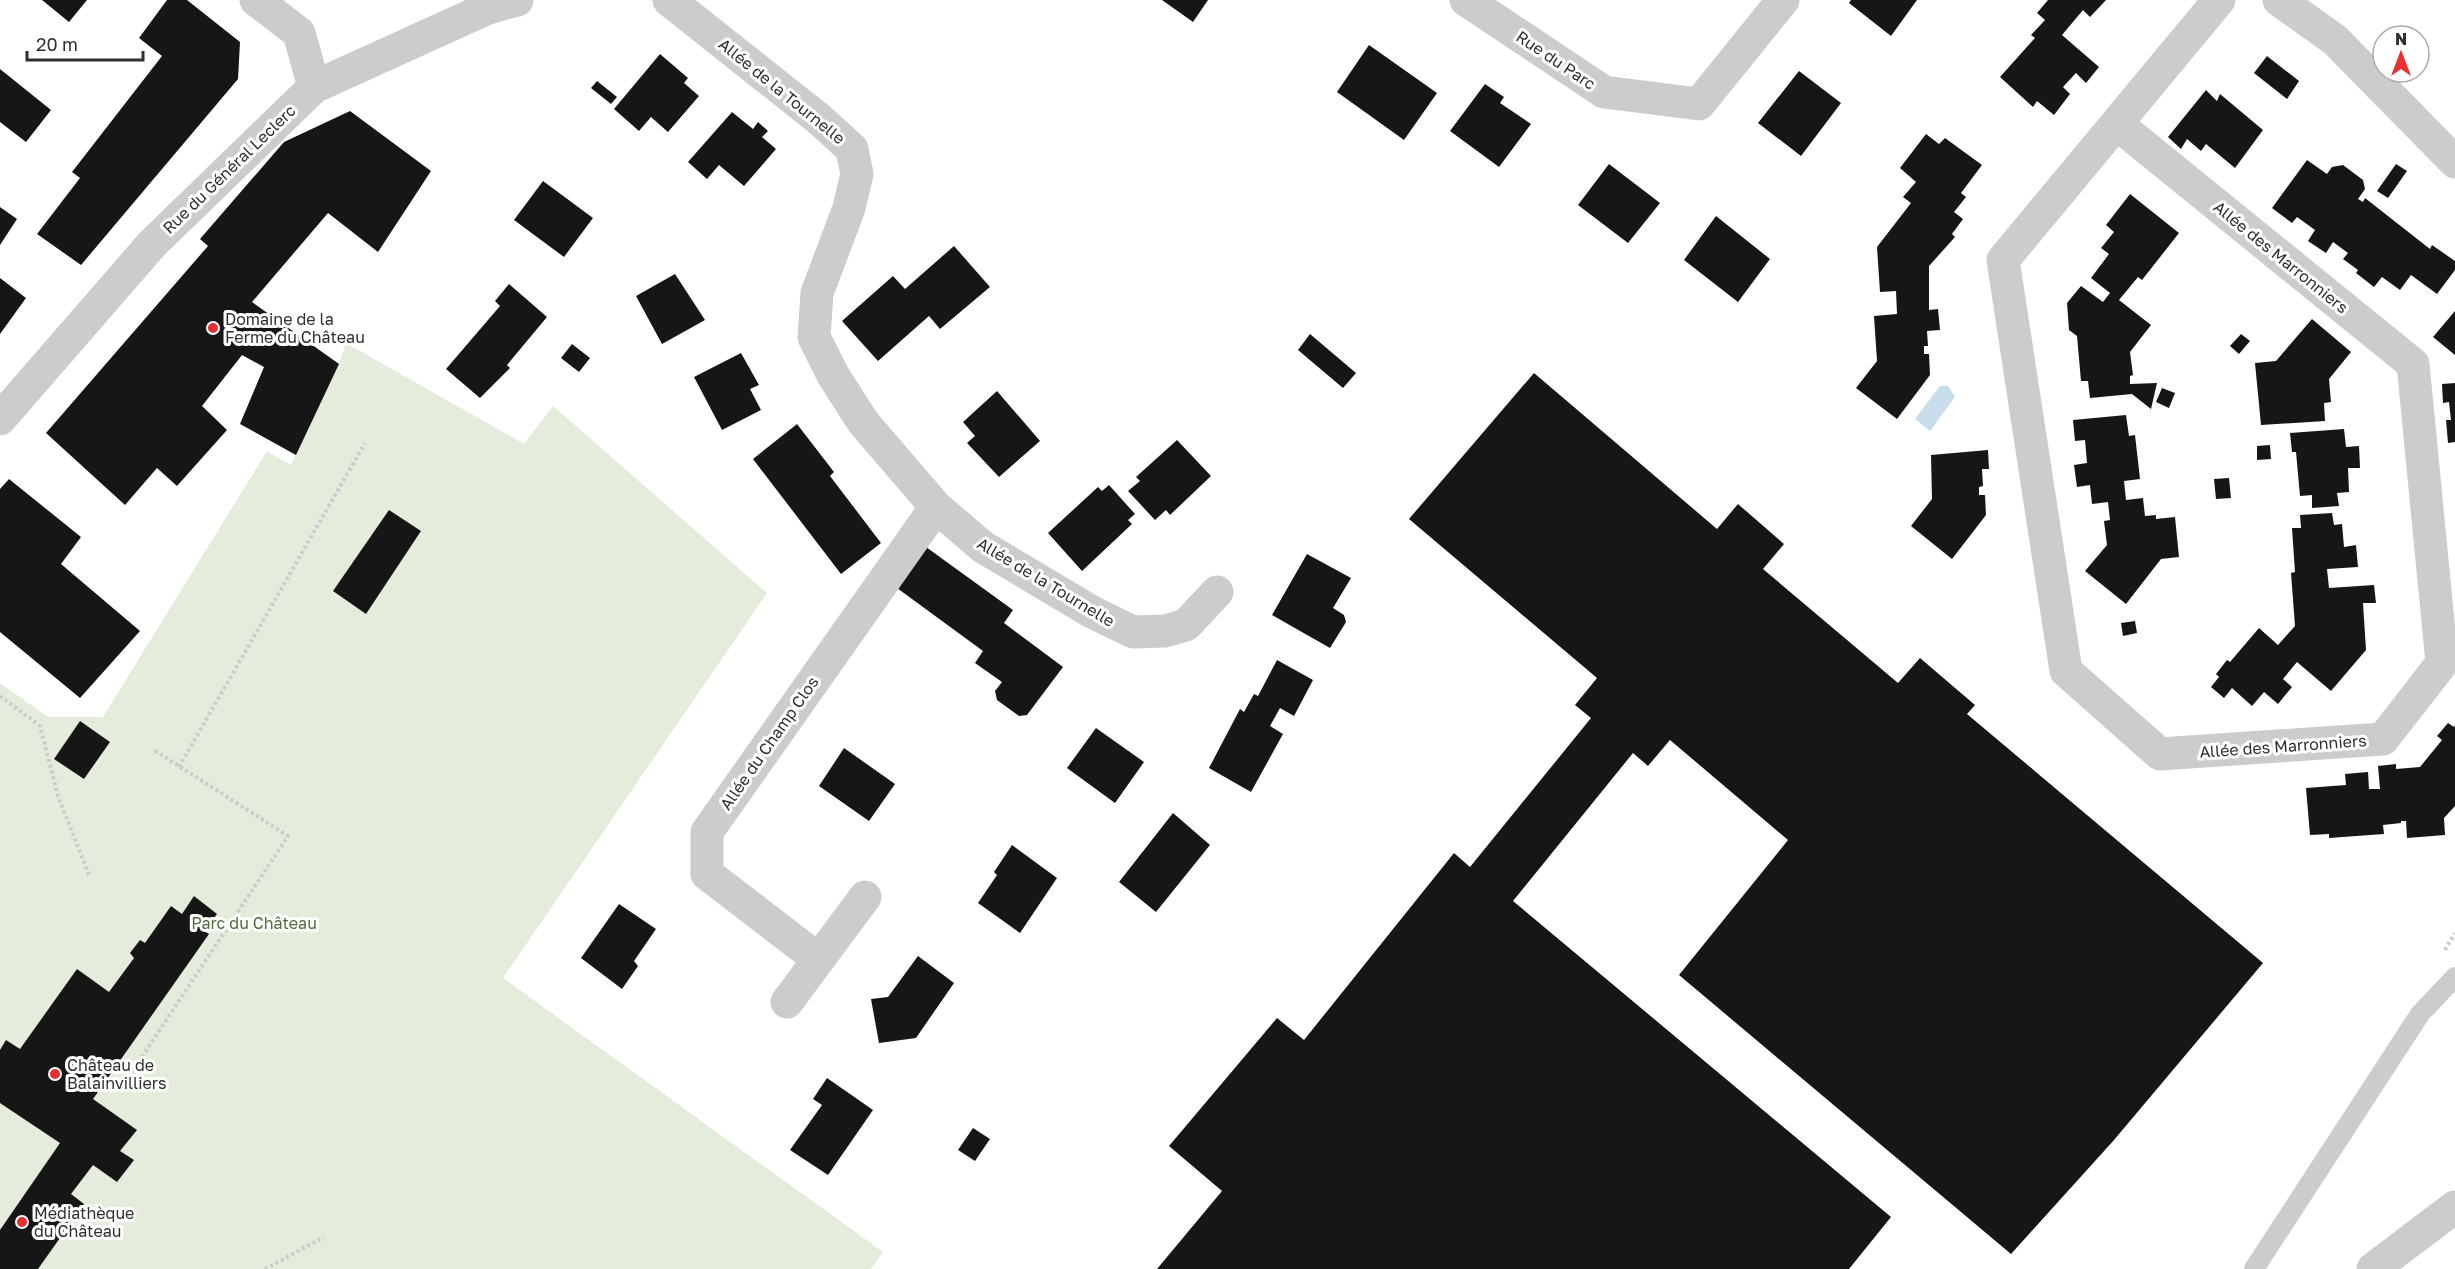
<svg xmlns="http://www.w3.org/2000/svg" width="2455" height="1269" font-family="'Golos Text',sans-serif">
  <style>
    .green { fill: #e4ecdc }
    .water { fill: #c8ddec }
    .building { fill: #161616 }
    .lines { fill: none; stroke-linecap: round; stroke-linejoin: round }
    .path { stroke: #ccc; stroke-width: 4; stroke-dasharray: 3 3; stroke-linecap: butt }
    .service { stroke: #ccc; stroke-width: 20 }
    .minor { stroke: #ccc; stroke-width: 33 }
    .tertiary { stroke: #ccc; stroke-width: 33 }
    .poi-dot { fill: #e82f32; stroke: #fff; stroke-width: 2 }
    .labels { text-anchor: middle; stroke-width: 6; stroke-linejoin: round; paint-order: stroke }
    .street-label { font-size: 16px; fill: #2f2f2f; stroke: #fff }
    .poi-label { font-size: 16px; fill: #2f2f2f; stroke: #fff; text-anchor: start }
    .park-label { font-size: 16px; fill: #4f6c3b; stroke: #fff }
  </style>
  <rect width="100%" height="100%" fill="#fff"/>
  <path class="green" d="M 346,343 L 524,444 L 553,406 L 767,593 L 503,978 L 883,1252 L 871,1269 L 0,1269 L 0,683 L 48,717 L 103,717 L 267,451 L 291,465 L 339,364 Z"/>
  <path class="water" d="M 1940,386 L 1948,386 L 1955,397 L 1930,431 L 1915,419 Z"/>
  <path class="building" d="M 42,0 L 87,0 L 69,22 Z
    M 167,0 L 187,0 L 240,42 L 238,79 L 81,265 L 37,234 L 80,178 L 72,172 L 162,56 L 139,38 Z
    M 1162,0 L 1208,0 L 1193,22 Z
    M 1851,0 L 1917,0 L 1891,36 L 1849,3 Z
    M 2048,0 L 2106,0 L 2090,17 L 2083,10 L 2062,35 L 2099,67 L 2086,83 L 2076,73 L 2063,87 L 2070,94 L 2054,115 L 2037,101 L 2033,107 L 2000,77 L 2035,38 L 2031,35 L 2045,20 L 2037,13 Z
    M 1369,45 L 1437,93 L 1404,140 L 1337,92 Z
    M 660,54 L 688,78 L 684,83 L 699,96 L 668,132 L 651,117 L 639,131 L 614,109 Z
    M 2267,56 L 2299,81 L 2287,99 L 2254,73 Z
    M 0,69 L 51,110 L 26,142 L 0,122 Z
    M 1799,71 L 1841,103 L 1801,156 L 1758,123 Z
    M 597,81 L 617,97 L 611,104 L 591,88 Z
    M 1485,84 L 1504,97 L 1500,103 L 1531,124 L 1499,167 L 1450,131 Z
    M 2206,90 L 2217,101 L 2220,94 L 2263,130 L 2235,168 L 2206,144 L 2201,151 L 2187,139 L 2181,149 L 2168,137 Z
    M 350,111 L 431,171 L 378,252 L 328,213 L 252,302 L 339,364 L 296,455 L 240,424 L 264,367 L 242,355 L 202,406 L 227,430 L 177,486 L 157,468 L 125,505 L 46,433 L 208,246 L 200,239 L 284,142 Z
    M 732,112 L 753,129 L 758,122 L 768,131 L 762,137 L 776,149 L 744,186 L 719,165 L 707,179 L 688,162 Z
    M 1926,134 L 1939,144 L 1945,138 L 1982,165 L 1961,193 L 1966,197 L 1954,212 L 1963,219 L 1952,234 L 1955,237 L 1929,266 L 1929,310 L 1938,309 L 1940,330 L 1927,331 L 1928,346 L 1924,346 L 1924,354 L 1929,354 L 1930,375 L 1897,419 L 1856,388 L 1877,361 L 1874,316 L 1897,314 L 1896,291 L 1880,292 L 1877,247 L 1911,203 L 1903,197 L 1916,182 L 1900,168 Z
    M 2307,160 L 2327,174 L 2332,167 L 2343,165 L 2363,180 L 2365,189 L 2358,199 L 2363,202 L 2365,198 L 2430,249 L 2432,245 L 2455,261 L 2455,270 L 2437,294 L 2411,275 L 2400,290 L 2382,277 L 2374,287 L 2356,273 L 2358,270 L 2343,259 L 2348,253 L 2333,242 L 2326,253 L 2308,241 L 2315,230 L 2297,217 L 2292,223 L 2272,208 Z
    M 1609,164 L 1660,203 L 1628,243 L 1578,205 Z
    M 2396,164 L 2407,171 L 2388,198 L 2377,191 Z
    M 543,181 L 593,218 L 564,257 L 514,220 Z
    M 2130,194 L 2179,233 L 2142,280 L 2138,277 L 2119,300 L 2151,325 L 2130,352 L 2133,375 L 2130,376 L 2130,384 L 2157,383 L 2151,409 L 2132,394 L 2090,398 L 2088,381 L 2081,381 L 2077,336 L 2069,330 L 2067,303 L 2081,286 L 2103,302 L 2110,293 L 2091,278 L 2109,254 L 2101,248 L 2114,232 L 2106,225 Z
    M 0,207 L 17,219 L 0,245 Z
    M 1716,216 L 1770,259 L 1738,302 L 1684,260 Z
    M 954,246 L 990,287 L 940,329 L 929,316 L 878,361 L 842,321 L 893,276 L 905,289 Z
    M 675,274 L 705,320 L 662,344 L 636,296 Z
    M 0,278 L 26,298 L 0,334 Z
    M 509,284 L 547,317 L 507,365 L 510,368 L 480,398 L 446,369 L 500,306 L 495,301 Z
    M 2455,311 L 2455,355 L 2433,337 Z
    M 2312,319 L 2351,352 L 2329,379 L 2331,402 L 2324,403 L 2325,421 L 2261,425 L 2255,363 L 2276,361 Z
    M 1310,334 L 1356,373 L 1343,388 L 1298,350 Z
    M 2241,334 L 2250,341 L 2239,354 L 2230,346 Z
    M 572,344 L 590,358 L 579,372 L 561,358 Z
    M 741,353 L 759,385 L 750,389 L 761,410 L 722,430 L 694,377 Z
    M 1534,373 L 1717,529 L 1738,504 L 1784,544 L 1763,569 L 1898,683 L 1920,658 L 1975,705 L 1967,714 L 2263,963 L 2114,1140 L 2011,1254 L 1679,975 L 1788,840 L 1670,740 L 1648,766 L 1633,753 L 1513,901 L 1891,1217 L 1849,1269 L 1157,1269 L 1222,1191 L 1169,1146 L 1277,1018 L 1304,1040 L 1454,853 L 1470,867 L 1591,718 L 1575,705 L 1597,678 L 1409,519 Z
    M 2455,383 L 2455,442 L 2448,443 L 2446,420 L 2451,420 L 2449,402 L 2443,403 L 2442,384 Z
    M 2162,388 L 2175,393 L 2169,408 L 2156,402 Z
    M 997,391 L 1040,441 L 999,477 L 967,443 L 975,436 L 963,422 Z
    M 2126,415 L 2129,436 L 2135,435 L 2140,479 L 2124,481 L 2126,500 L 2143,498 L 2145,516 L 2156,515 L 2156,519 L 2175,517 L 2179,557 L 2161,559 L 2126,604 L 2085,571 L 2107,545 L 2104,521 L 2110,520 L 2108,502 L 2092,504 L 2090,485 L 2077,487 L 2074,465 L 2087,463 L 2085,440 L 2075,441 L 2073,420 Z
    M 797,424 L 834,472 L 830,476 L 881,543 L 841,574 L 753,459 Z
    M 2344,429 L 2346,447 L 2359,446 L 2360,468 L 2348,468 L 2349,492 L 2337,493 L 2339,506 L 2312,508 L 2312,495 L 2300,496 L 2296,452 L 2292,452 L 2290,433 Z
    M 1177,440 L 1211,476 L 1170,515 L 1166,510 L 1155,520 L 1128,491 L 1140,481 L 1136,477 Z
    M 2270,445 L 2271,459 L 2257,460 L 2257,446 Z
    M 1988,450 L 1989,469 L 1982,469 L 1983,486 L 1979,487 L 1979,495 L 1985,495 L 1986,515 L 1952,559 L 1911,526 L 1932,499 L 1931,455 Z
    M 2229,478 L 2231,498 L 2216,499 L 2214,479 Z
    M 9,479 L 81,537 L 61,564 L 140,631 L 80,698 L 0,632 L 0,489 Z
    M 1109,485 L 1135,514 L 1128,520 L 1132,524 L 1082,571 L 1048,533 L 1098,487 L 1102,491 Z
    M 389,510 L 421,531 L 366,614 L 333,591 Z
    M 2332,513 L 2334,525 L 2342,524 L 2344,547 L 2356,545 L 2358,567 L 2327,569 L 2329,588 L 2374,585 L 2376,603 L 2363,603 L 2366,650 L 2331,691 L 2297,662 L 2283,679 L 2292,687 L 2278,704 L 2264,692 L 2252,706 L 2232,688 L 2224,698 L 2211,687 L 2219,677 L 2216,674 L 2227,660 L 2230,662 L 2259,628 L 2278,645 L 2295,626 L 2291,573 L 2295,572 L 2292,528 L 2301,528 L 2300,515 Z
    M 926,547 L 1013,610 L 1004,623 L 1063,667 L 1027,715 L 1019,716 L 997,700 L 995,691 L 1002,682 L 975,663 L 983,651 L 897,588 Z
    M 1307,554 L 1351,578 L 1333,608 L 1344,615 L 1346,622 L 1330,648 L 1272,615 Z
    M 2135,621 L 2137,633 L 2123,636 L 2121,623 Z
    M 1277,660 L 1313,680 L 1294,716 L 1280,708 L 1270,726 L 1283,734 L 1251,792 L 1209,768 L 1240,709 L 1244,712 L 1254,694 L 1258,696 Z
    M 80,721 L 110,742 L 84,779 L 54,759 Z
    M 2448,723 L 2454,727 L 2455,725 L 2455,806 L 2444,818 L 2445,835 L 2407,838 L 2406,821 L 2401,821 L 2401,823 L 2383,825 L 2384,834 L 2329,838 L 2329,834 L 2310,835 L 2306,788 L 2346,785 L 2345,774 L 2368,772 L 2369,789 L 2380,789 L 2378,766 L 2396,764 L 2396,769 L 2420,767 L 2442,740 L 2437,736 Z
    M 1096,728 L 1144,762 L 1115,803 L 1067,768 Z
    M 844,748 L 895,784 L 869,821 L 819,786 Z
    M 1173,813 L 1210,845 L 1156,912 L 1119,882 Z
    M 1012,845 L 1057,878 L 1020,933 L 978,903 L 997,875 L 994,872 Z
    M 194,896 L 217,914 L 204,931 L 209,934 L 93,1099 L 137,1130 L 120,1151 L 134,1160 L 117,1182 L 93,1165 L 71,1194 L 84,1204 L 38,1269 L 0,1269 L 0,1230 L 60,1143 L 0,1103 L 0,1050 L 6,1040 L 20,1049 L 77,969 L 109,992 L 134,958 L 130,953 L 140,940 L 145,943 L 171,906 L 182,914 Z
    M 619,904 L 656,929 L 634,961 L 638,966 L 622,989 L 581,958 Z
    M 918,956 L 954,983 L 916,1038 L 879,1043 L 871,999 L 888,997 Z
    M 827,1078 L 873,1110 L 828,1175 L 790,1150 L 822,1105 L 813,1099 Z
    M 973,1128 L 990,1139 L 975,1161 L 958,1150 Z"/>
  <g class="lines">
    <path class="path" d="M 0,696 L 40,726 L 58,796 L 89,875
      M 179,767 L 365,443
      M 2445,950 L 2455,933
      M 122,1087 L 288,836 L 154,750
      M 265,1269 L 324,1237"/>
    <path class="service" d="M 2254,1269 L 2420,1014 L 2455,977"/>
    <path class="minor" d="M 256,0 L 299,33 L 314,87
      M 669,0 L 819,119 L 852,149 L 857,174 L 849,208 L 817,293 L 814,337 L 833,375 L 863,422 L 936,507 L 983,547 L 1092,612 L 1133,632 L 1165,631 L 1186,625 L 1217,592
      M 1466,0 L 1604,92 L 1699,104 L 1783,0
      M 2279,0 L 2335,40 L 2455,162
      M 2117,124 L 2413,364 L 2442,663 L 2383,739 L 2160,754 L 2066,671 L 2003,260 L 2219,0
      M 818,959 L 707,874 L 707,832 L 936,507
      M 787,1002 L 865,897"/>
    <path class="tertiary" d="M 0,419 L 152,244 L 314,87 L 488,8 L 517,0
      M 2373,1269 L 2455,1207"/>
  </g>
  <g class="poi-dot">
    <circle cx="213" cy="328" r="6"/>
    <circle cx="55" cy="1074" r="6"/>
    <circle cx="22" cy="1222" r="6"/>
  </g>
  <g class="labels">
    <g class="street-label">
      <text transform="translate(1556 60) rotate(34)" y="6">Rue du Parc</text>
      <text transform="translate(782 91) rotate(39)" y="6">Allée de la Tournelle</text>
      <text transform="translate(229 169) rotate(-44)" y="6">Rue du Général Leclerc</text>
      <text transform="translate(2281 257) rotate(39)" y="6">Allée des Marronniers</text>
      <text transform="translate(1046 582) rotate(31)" y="6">Allée de la Tournelle</text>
      <text transform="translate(769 743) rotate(-55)" y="6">Allée du Champ Clos</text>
      <text transform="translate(2283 746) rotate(-4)" y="6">Allée des Marronniers</text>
    </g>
    <g class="poi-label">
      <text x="225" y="325">Domaine de la<tspan x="225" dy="18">Ferme du Château</tspan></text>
      <text x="67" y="1071">Château de<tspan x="67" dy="18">Balainvilliers</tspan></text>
      <text x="34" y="1219">Médiathèque<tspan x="34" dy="18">du Château</tspan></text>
    </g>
    <g class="park-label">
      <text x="254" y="929">Parc du Château</text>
    </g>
  </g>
  <g transform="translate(2401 54)"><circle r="28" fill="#ffffff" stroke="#acacac" stroke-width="1.5"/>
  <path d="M0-4.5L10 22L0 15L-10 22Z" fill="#e82f32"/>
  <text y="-9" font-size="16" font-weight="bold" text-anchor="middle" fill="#2f2f2f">N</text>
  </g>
  <path d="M27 51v9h116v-9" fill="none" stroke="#2f2f2f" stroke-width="3"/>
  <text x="36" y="51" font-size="18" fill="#2f2f2f" stroke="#ffffff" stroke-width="4.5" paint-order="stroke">20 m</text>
</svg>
